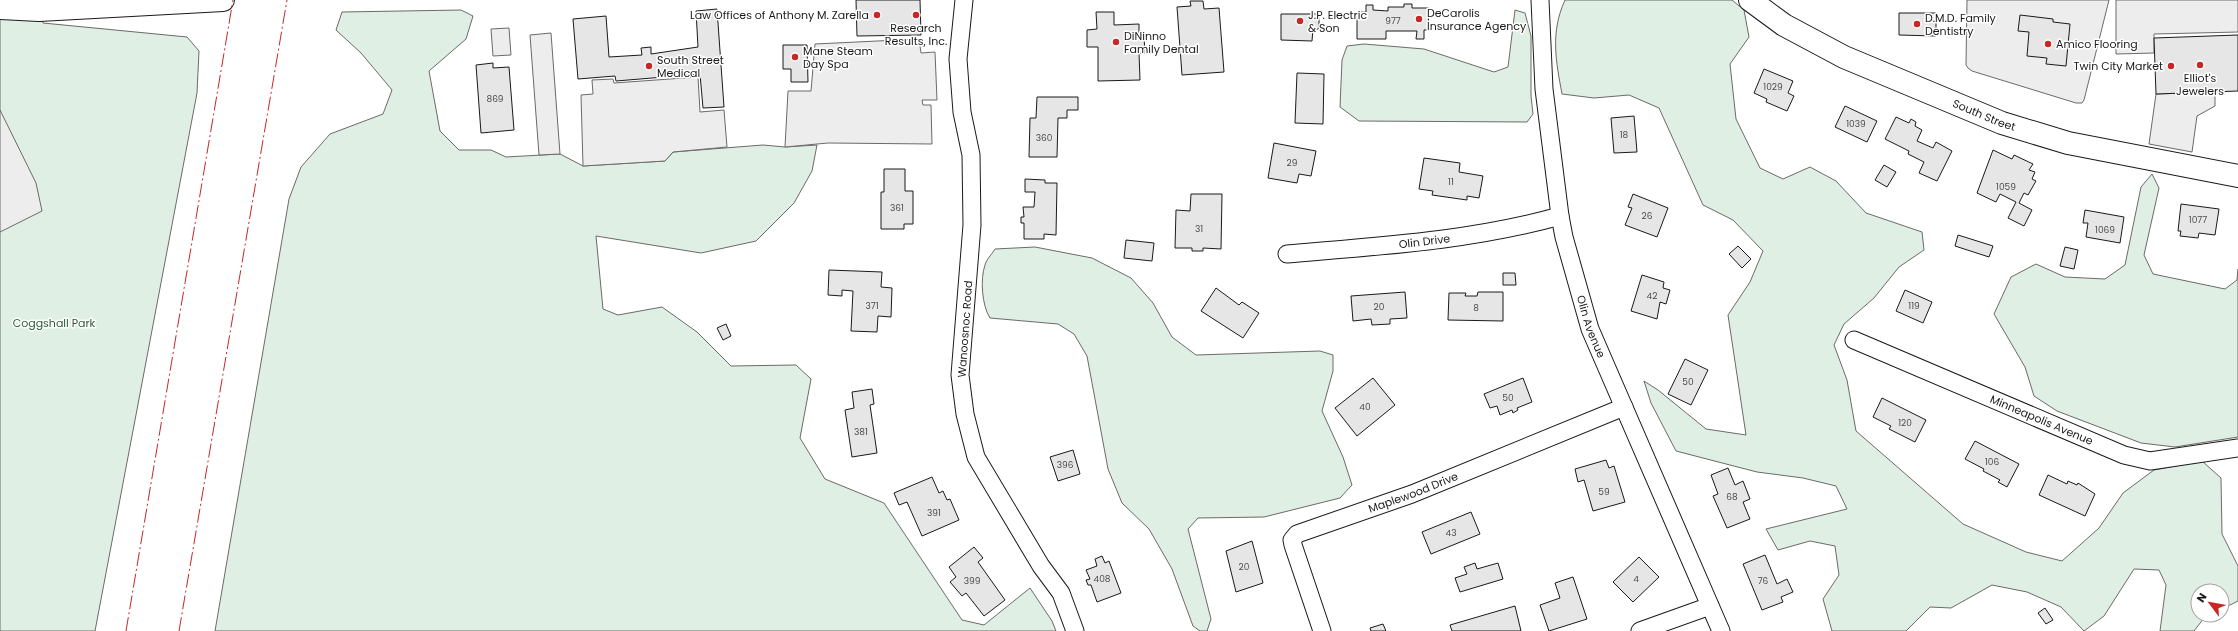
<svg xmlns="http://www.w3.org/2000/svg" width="2238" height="631" font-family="Poppins,sans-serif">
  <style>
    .green { fill: #e0efe3; stroke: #6a6a6a }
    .parking { fill: #ededed; stroke: #6a6a6a }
    .building { fill: #e6e6e6; stroke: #1a1a1a }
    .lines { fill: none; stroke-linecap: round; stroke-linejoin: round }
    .street-casing { stroke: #1a1a1a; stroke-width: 19 }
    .secondary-casing { stroke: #1a1a1a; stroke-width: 24 }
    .street { stroke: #fff; stroke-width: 17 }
    .secondary { stroke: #fff; stroke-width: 22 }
    .power { stroke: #c62828; stroke-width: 1; stroke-dasharray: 14 3 2 3; stroke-linecap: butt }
    .poi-dot { fill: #c62828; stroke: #fff; stroke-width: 1.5 }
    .labels { text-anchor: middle; stroke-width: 3; stroke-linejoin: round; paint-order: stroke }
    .number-label { font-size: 9px; fill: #4d4d4d }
    .poi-label { font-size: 11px; fill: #1a1a1a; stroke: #fff; text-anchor: start }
    .street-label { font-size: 11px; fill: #1a1a1a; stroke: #fff }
    .park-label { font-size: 11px; fill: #2b5a34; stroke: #fff }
  </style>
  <rect width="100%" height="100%" fill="#fff"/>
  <path class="green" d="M 1565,0 L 1732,0 L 1744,10 L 1749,37 L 1730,64 L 1736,119 L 1760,168 L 1783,179 L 1810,167 L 1836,181 L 1866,213 L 1922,232 L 1924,250 L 1899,267 L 1874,298 L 1844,324 L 1834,345 L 1847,380 L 1856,431 L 1963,524 L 2026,552 L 2062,561 L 2099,528 L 2123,493 L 2154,470 L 2202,461 L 2221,478 L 2222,534 L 2238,566 L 2238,601 L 2222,609 L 2222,591 L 2198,591 L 2198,615 L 2210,615 L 2204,618 L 2194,631 L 2160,631 L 2166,585 L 2159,570 L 2134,569 L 2104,616 L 2084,631 L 2061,607 L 2027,592 L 1992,585 L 1951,608 L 1930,607 L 1906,631 L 1832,631 L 1823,599 L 1839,575 L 1835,546 L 1810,541 L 1778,550 L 1766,529 L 1847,509 L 1836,486 L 1803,478 L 1757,472 L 1676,451 L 1651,403 L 1644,381 L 1658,390 L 1706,429 L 1746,435 L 1728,315 L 1750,282 L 1763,251 L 1733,220 L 1703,205 L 1659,108 L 1629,95 L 1594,98 L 1562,94 C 1556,61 1550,33 1565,0 Z
    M 0,8 L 39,10 L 43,23 L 187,37 L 199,51 L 197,93 L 95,631 L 0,631 Z
    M 461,10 L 473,16 L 466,39 L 429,71 L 440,131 L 459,150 L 491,150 L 506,157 L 560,154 L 583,166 L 665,161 L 673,152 L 763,145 L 785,147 L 817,145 L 812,171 L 794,203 L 756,241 L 701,253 L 596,236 L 603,309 L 618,315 L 662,307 L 697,332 L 731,366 L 796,365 L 811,379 L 800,438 L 825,479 L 884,503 L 962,620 L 984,625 L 1030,588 L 1052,621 L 1056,631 L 215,631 L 289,199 L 301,167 L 330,134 L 383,114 L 392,90 L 361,53 L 336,30 L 342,12 Z
    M 1515,10 L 1525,13 L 1531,36 L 1531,96 L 1533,114 L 1527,122 L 1359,121 L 1340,107 L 1342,60 L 1347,46 L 1364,44 L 1424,49 L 1494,72 L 1508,67 Z
    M 2152,174 L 2159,188 L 2144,255 L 2153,274 L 2225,289 L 2237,280 L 2238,269 L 2238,437 L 2175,447 L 2141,443 L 2057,411 L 2034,396 L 2025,367 L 1994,314 L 2011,277 L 2036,264 L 2065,277 L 2105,279 L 2125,265 L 2141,187 Z
    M 1035,247 L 1092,258 L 1131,278 L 1153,303 L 1172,337 L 1196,355 L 1320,351 L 1333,355 L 1333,371 L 1322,411 L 1343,457 L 1352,485 L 1340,498 L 1264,517 L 1198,518 L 1188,529 L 1211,619 L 1207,631 L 1200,631 L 1193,626 L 1172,569 L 1149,529 L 1122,503 L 1108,469 L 1087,356 L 1074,334 L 1058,324 L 990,318 C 982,306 980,279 985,265 C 986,260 992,254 995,249 Z"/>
  <path class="parking" d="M 1967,0 L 2109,0 L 2084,100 L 2082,103 L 2076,103 L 1972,71 L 1968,68 L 1966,65 Z
    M 2116,0 L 2238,0 L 2238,32 L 2154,34 L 2154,53 L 2116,54 Z
    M 509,28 L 511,55 L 493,56 L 491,29 Z
    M 551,33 L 560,154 L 539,155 L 530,35 Z
    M 919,39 L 921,53 L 935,52 L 937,100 L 922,100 L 923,105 L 931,105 L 932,144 L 828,143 L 785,147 L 788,91 L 811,91 L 815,44 Z
    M 698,77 L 700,112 L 724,110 L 727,147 L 673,152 L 665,161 L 583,166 L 581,95 L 593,94 L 592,80 L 613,79 L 614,83 Z
    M 2215,92 L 2215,106 L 2197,116 L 2192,152 L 2149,144 L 2156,94 Z
    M 0,110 L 36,183 L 42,211 L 0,232 Z"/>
  <path class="building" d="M 856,0 L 920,0 L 921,35 L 857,36 Z
    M 1190,1 L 1203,1 L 1204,9 L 1219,8 L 1224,72 L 1182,75 L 1177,7 L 1191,6 Z
    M 1404,4 L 1412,4 L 1412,8 L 1429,8 L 1428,30 L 1424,30 L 1424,39 L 1416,39 L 1417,31 L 1386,31 L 1386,39 L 1357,39 L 1357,12 L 1366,12 L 1366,5 L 1373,5 L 1373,10 L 1388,11 L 1388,7 L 1404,7 Z
    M 717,9 L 724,107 L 703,108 L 700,74 L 616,81 L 615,76 L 578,79 L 573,19 L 606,16 L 609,57 L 642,55 L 641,48 L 651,47 L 651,54 L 698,47 L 696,11 Z
    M 1096,12 L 1114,12 L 1114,25 L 1139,24 L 1139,37 L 1144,37 L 1145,53 L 1139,53 L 1140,80 L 1098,81 L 1098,47 L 1087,47 L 1087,30 L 1097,29 Z
    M 1899,13 L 1936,13 L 1936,36 L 1899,35 Z
    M 1281,14 L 1319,14 L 1319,29 L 1313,29 L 1312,41 L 1281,40 Z
    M 2020,15 L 2053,19 L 2053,22 L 2070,24 L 2066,66 L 2046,64 L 2047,58 L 2027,56 L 2029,32 L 2018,31 Z
    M 2238,35 L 2238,91 L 2156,94 L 2154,38 Z
    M 783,45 L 807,45 L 808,82 L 791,82 L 791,69 L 783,69 Z
    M 493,63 L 493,68 L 509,67 L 514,130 L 481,133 L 476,65 Z
    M 1764,69 L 1793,81 L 1788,93 L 1794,96 L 1787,111 L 1766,102 L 1767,99 L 1754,93 Z
    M 1297,73 L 1324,74 L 1323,124 L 1295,123 Z
    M 1037,97 L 1078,97 L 1078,110 L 1067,110 L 1067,118 L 1058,118 L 1057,157 L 1029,157 L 1030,118 L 1036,118 Z
    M 1845,106 L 1877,121 L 1867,142 L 1835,127 Z
    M 1634,116 L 1637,152 L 1614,153 L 1611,118 Z
    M 1896,117 L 1909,123 L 1911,119 L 1916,122 L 1915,126 L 1922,130 L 1917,141 L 1933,148 L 1936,142 L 1952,151 L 1937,181 L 1919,173 L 1924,162 L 1908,154 L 1909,151 L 1885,139 Z
    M 1274,143 L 1316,151 L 1311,176 L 1299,174 L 1297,183 L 1268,178 Z
    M 1993,150 L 2012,159 L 2014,155 L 2033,164 L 2029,170 L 2035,172 L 2032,179 L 2036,181 L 2028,195 L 2024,193 L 2019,203 L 2032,210 L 2024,226 L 2008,218 L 2016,202 L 2000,194 L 1996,202 L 1977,193 Z
    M 1424,158 L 1460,163 L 1459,172 L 1483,176 L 1479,198 L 1467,196 L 1467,200 L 1432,195 L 1433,191 L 1419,189 Z
    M 1884,165 L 1896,172 L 1887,187 L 1875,180 Z
    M 884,169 L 905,169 L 905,191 L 913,191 L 913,224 L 904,224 L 904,229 L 881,229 L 881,192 L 884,192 Z
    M 1025,179 L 1045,180 L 1045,183 L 1057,183 L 1056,235 L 1044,234 L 1044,239 L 1024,239 L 1024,223 L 1021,223 L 1021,217 L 1024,217 L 1023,207 L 1034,207 L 1035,192 L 1025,192 Z
    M 1191,194 L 1222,194 L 1221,249 L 1203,248 L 1203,251 L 1192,251 L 1192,248 L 1175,248 L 1176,210 L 1190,211 Z
    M 1633,194 L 1668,208 L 1657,237 L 1625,225 L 1632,208 L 1628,207 Z
    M 2181,204 L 2219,209 L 2215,235 L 2199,233 L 2198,238 L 2180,236 L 2181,231 L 2178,231 Z
    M 2085,210 L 2124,217 L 2120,243 L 2086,237 L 2088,223 L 2083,223 Z
    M 1958,235 L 1993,246 L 1989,257 L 1955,246 Z
    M 1126,240 L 1154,243 L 1152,261 L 1124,258 Z
    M 1738,246 L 1751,259 L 1742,268 L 1729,254 Z
    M 2065,247 L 2078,250 L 2074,269 L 2060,266 Z
    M 829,270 L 882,272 L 881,287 L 892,288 L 891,317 L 878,316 L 877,332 L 851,331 L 853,291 L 842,290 L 842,296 L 828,295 Z
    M 1503,273 L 1515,273 L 1516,285 L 1503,285 Z
    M 1642,275 L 1664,282 L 1663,288 L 1670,290 L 1666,304 L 1660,302 L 1657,319 L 1631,311 Z
    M 1216,288 L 1239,305 L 1242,302 L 1259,313 L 1243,338 L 1201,311 Z
    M 1905,290 L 1932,302 L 1923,323 L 1896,311 Z
    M 1405,292 L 1407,318 L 1390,319 L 1390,324 L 1372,325 L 1371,319 L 1353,321 L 1351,296 Z
    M 1478,292 L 1503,292 L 1503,321 L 1448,320 L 1449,293 L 1466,293 L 1465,296 L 1477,296 Z
    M 726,324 L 731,336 L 723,340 L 717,328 Z
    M 1685,359 L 1708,370 L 1691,405 L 1668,394 Z
    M 1373,378 L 1395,405 L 1357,436 L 1335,408 Z
    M 1523,378 L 1532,402 L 1517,408 L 1518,410 L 1513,413 L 1512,410 L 1500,415 L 1497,406 L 1490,408 L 1484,394 Z
    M 872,389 L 874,404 L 870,405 L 877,453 L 852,457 L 845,410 L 854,408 L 852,392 Z
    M 1882,398 L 1926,420 L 1915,442 L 1889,429 L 1891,426 L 1873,417 Z
    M 1975,441 L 2019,464 L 2007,487 L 1998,482 L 2000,480 L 1983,471 L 1984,469 L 1965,459 Z
    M 1073,450 L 1080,474 L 1058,481 L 1050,457 Z
    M 1606,460 L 1609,468 L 1614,466 L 1625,502 L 1593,511 L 1584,480 L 1578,482 L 1575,469 Z
    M 1728,468 L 1735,485 L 1743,481 L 1750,499 L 1743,502 L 1750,519 L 1727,528 L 1713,496 L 1718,494 L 1711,475 Z
    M 2048,475 L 2067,484 L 2068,481 L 2077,485 L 2078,483 L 2095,494 L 2085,516 L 2039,495 Z
    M 932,477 L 939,493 L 943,491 L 947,500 L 950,499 L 959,520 L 922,536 L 907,502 L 899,505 L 894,493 Z
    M 1471,512 L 1480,534 L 1431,554 L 1422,532 Z
    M 1252,541 L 1263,583 L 1236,592 L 1226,551 Z
    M 974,547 L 983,558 L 978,562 L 1005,600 L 984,616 L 966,593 L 962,596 L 950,582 L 956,577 L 949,567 Z
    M 1765,555 L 1777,584 L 1787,579 L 1793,592 L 1781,597 L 1783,602 L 1762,610 L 1743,564 Z
    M 1102,556 L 1105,563 L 1109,561 L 1121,593 L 1097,602 L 1091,585 L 1088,585 L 1086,580 L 1090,579 L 1086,570 L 1097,566 L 1095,559 Z
    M 1639,557 L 1659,577 L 1633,602 L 1613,582 Z
    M 1475,563 L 1477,569 L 1498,563 L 1503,579 L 1460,592 L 1455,578 L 1467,574 L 1464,567 Z
    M 1573,577 L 1587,619 L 1549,631 L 1540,605 L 1560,598 L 1555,583 Z
    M 1515,606 L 1521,631 L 1452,631 L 1450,625 Z
    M 2045,608 L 2053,620 L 2046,624 L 2038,613 Z
    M 1383,624 L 1386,631 L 1371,631 L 1370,628 Z"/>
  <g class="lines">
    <g class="street-casing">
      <g id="street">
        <path d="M 964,0 L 958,59 L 962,112 L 971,155 L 972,225 L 960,375 L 965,414 L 976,457 L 1041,566 L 1061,593 L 1075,631"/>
        <path id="s1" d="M 1540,0 L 1544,89 L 1560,216 L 1564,237 L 1590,329 L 1721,631"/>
        <path id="s2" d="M 1287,254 C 1379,246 1470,241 1560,216"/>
        <path id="s3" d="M 1854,340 L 2124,455 L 2150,461 L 2238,448"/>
        <path id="s4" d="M 1322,631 L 1293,545 L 1292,540 L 1297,534 L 1412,494 L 1624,407"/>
        <path d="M 1640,631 L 1710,606"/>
      </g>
    </g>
    <g class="secondary-casing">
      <g id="secondary">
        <path id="s5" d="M 1750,0 L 1784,25 L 1844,57 L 2002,123 L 2068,143 L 2238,176"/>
        <path d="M 0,8 L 39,10 L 223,0"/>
      </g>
    </g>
    <use href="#street" class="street"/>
    <use href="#secondary" class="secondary"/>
    <path class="power" d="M 126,631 L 233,0
      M 179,631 L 287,0"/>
  </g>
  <g class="poi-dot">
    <circle cx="877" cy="15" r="4"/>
    <circle cx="916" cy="15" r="4"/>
    <circle cx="1419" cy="19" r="4"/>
    <circle cx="1300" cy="21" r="4"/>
    <circle cx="1917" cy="24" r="4"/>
    <circle cx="1116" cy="42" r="4"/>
    <circle cx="2048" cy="44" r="4"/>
    <circle cx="795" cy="57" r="4"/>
    <circle cx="2200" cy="65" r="4"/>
    <circle cx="649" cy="66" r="4"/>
    <circle cx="2171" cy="66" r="4"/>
  </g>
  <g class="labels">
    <g class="number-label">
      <text x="1393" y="24">977</text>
      <text x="1773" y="90">1029</text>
      <text x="495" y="102">869</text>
      <text x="1856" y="127">1039</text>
      <text x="1624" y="138">18</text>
      <text x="1044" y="141">360</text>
      <text x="1292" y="166">29</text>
      <text x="1451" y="185">11</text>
      <text x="2006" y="190">1059</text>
      <text x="897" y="211">361</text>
      <text x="1647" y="219">26</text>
      <text x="2198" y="223">1077</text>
      <text x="1199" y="232">31</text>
      <text x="2105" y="233">1069</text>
      <text x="1652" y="299">42</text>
      <text x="872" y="309">371</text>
      <text x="1914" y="309">119</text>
      <text x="1379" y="310">20</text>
      <text x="1476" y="311">8</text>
      <text x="1688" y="385">50</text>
      <text x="1508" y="401">50</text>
      <text x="1365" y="410">40</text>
      <text x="1905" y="426">120</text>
      <text x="861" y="435">381</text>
      <text x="1992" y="465">106</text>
      <text x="1065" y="468">396</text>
      <text x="1604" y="495">59</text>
      <text x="1732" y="500">68</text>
      <text x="934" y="516">391</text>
      <text x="1451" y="536">43</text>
      <text x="1244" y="570">20</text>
      <text x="1102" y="582">408</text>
      <text x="1636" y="582">4</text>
      <text x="972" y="584">399</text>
      <text x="1763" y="584">76</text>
    </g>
    <g class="poi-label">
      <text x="1427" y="17">DeCarolis<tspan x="1427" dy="13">Insurance Agency</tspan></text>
      <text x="869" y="19" text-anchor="end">Law Offices of Anthony M. Zarella</text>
      <text x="1308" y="19">J.P. Electric<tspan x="1308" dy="13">&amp; Son</tspan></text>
      <text x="1925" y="22">D.M.D. Family<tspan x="1925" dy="13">Dentistry</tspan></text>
      <text x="916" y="32" text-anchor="middle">Research<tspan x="916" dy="13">Results, Inc.</tspan></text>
      <text x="1124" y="40">DiNinno<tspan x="1124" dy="13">Family Dental</tspan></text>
      <text x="2056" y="48">Amico Flooring</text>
      <text x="803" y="55">Mane Steam<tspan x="803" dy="13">Day Spa</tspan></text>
      <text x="657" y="64">South Street<tspan x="657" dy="13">Medical</tspan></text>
      <text x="2163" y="70" text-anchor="end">Twin City Market</text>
      <text x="2200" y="82" text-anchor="middle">Elliot's<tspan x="2200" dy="13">Jewelers</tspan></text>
    </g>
    <g class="street-label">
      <text dy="4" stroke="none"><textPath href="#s5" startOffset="262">South Street</textPath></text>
      <text dy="4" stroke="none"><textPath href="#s2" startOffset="138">Olin Drive</textPath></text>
      <text dy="4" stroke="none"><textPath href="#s1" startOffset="332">Olin Avenue</textPath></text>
      <text transform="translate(965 329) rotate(-86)" y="4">Wanoosnoc Road</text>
      <text dy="4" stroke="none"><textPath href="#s3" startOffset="204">Minneapolis Avenue</textPath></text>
      <text dy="4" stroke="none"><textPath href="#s4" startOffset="227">Maplewood Drive</textPath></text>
    </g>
    <g class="park-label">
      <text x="54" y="327">Coggshall Park</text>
    </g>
  </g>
  <g transform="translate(2210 603) rotate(302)"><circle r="19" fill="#ffffff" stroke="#a3a3a3"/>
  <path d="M0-3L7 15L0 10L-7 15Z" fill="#c62828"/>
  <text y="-6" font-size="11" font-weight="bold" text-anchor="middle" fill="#1a1a1a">N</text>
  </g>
</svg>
